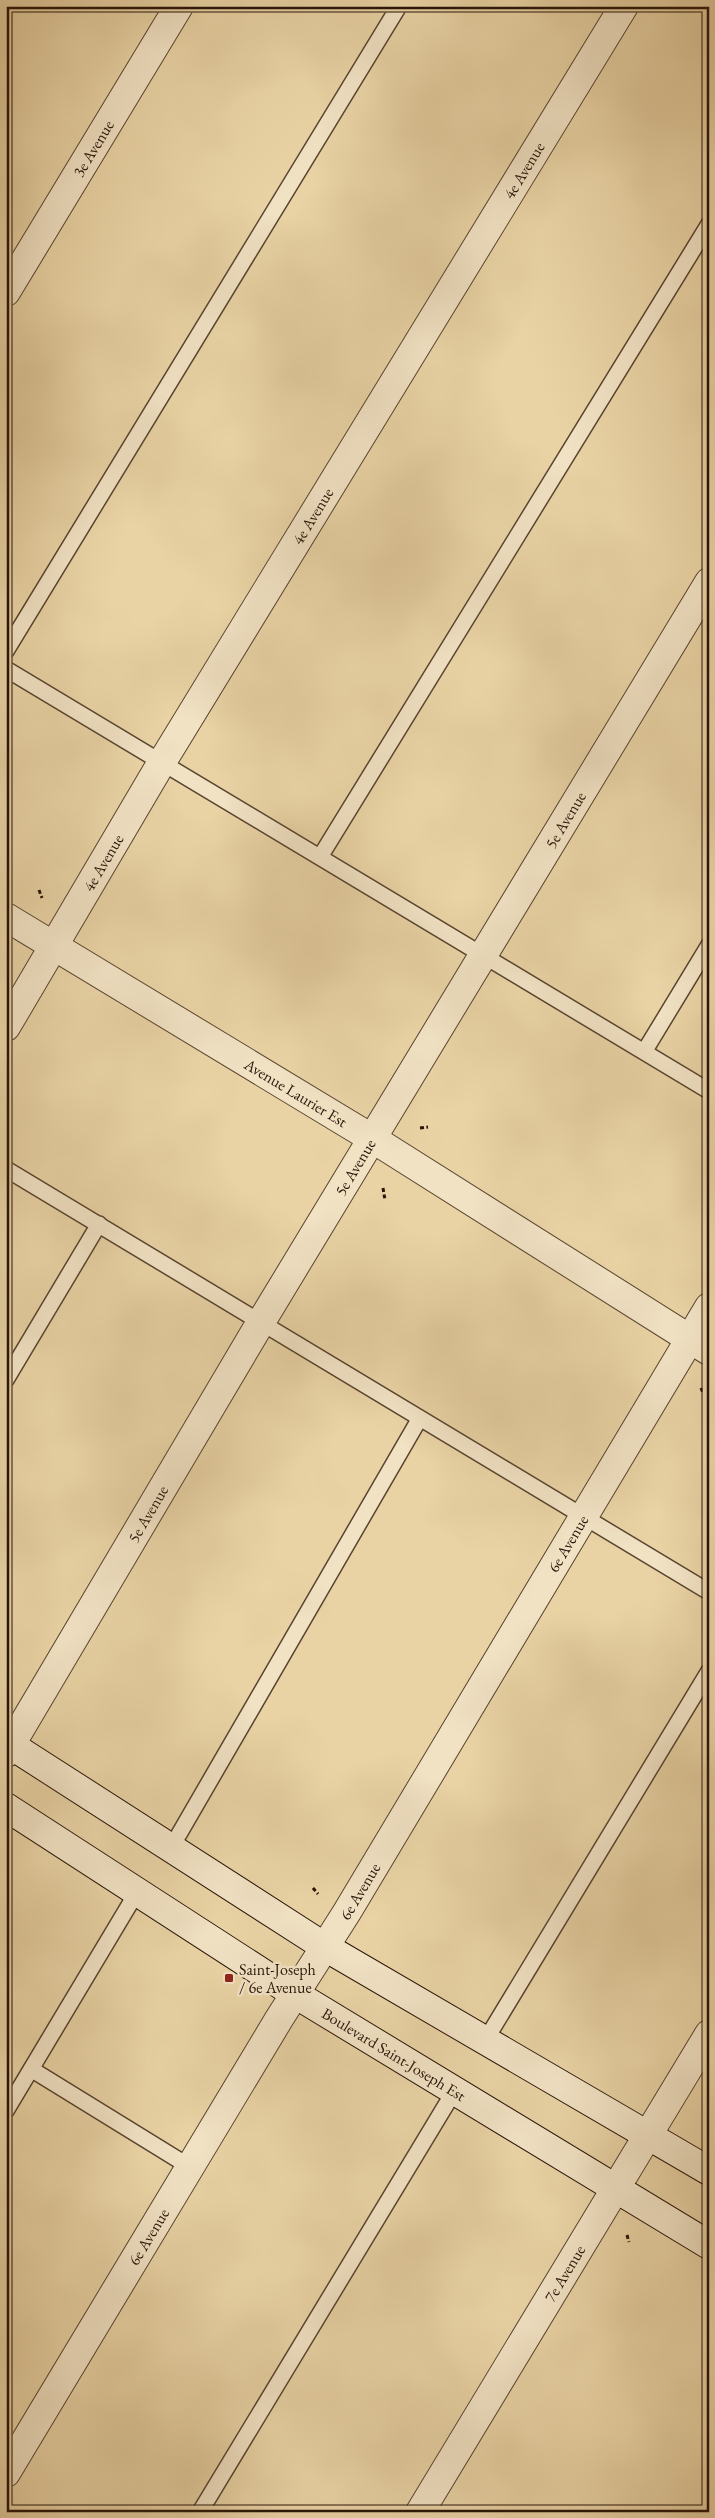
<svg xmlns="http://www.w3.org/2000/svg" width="715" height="2518" font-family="'EB Garamond',serif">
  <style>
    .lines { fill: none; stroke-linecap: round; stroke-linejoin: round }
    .lane-casing { stroke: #58442f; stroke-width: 18 }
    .street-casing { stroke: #58442f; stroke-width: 30 }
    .secondary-casing { stroke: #281408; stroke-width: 30 }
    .path { stroke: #281408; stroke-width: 3; stroke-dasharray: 4 2.5; stroke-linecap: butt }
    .lane { stroke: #f1e2c4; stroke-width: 15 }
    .street { stroke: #f1e2c4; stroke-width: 28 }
    .secondary { stroke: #f1e2c4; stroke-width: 28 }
    .poi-dot { fill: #8f2418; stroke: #f1e2c4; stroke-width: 2 }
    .labels { text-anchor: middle; stroke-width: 5; stroke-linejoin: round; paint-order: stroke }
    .street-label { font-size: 16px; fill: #281408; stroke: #f1e2c4 }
    .poi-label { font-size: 16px; fill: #281408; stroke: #f1e2c4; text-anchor: start }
  </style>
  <rect width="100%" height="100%" fill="#e9d3a5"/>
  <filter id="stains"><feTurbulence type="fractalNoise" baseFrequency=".004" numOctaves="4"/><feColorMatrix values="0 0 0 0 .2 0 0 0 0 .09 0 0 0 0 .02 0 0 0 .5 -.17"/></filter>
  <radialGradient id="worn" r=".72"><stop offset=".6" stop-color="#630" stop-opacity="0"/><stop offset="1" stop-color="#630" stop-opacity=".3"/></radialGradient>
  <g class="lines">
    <g class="lane-casing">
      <path id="lane" d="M 6,651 L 399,6
        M 6,669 L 709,1091
        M 320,857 L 709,224
        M 644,1052 L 709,945
        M 6,1169 L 709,1592
        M 6,1380 L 99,1224
        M 171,1848 L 420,1418
        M 485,2041 L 709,1671
        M 31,2069 L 190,2167
        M 6,2111 L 137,1892
        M 200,2512 L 455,2090"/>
    </g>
    <g class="street-casing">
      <g id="street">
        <path id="s1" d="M 6,292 L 179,6"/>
        <path id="s2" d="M 6,917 L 373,1139 L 709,1351"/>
        <path id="s3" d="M 6,1027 L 162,762 L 624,6"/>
        <path id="s4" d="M 6,1753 L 261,1322 L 709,582"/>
        <path id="s5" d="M 6,2473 L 279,2019 L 347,1912 L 709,1307"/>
        <path id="s6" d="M 420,2512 L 709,2034"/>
      </g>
    </g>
    <g class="secondary-casing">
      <g id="secondary">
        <path d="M 6,1742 L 325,1947 L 709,2171"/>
        <path id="s7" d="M 6,1807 L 295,1994 L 709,2245"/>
      </g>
    </g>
    <path class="path" d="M 39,890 L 42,898
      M 420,1128 L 428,1127
      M 383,1188 L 385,1200
      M 701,1388 L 703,1393
      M 313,1888 L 318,1894
      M 627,2235 L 629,2242"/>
    <use href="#lane" class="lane"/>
    <use href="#street" class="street"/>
    <use href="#secondary" class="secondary"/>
  </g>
  <rect class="poi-dot" x="224" y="1973" width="10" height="10" rx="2.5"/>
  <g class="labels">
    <g class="street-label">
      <text dy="6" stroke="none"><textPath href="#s1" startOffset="168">3e Avenue</textPath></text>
      <text dy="6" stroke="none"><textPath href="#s3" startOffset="1001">4e Avenue</textPath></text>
      <text dy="6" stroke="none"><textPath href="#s3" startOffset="596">4e Avenue</textPath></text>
      <text dy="6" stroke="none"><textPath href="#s4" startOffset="1088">5e Avenue</textPath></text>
      <text dy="6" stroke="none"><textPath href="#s3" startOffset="191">4e Avenue</textPath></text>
      <text dy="6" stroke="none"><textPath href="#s2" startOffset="339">Avenue Laurier Est</textPath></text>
      <text dy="6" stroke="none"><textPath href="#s4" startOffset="682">5e Avenue</textPath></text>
      <text dy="6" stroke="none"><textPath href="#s4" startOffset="278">5e Avenue</textPath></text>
      <text dy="6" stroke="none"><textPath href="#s5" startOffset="1086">6e Avenue</textPath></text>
      <text dy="6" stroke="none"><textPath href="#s5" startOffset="681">6e Avenue</textPath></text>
      <text dy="6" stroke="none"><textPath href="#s7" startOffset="460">Boulevard Saint-Joseph Est</textPath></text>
      <text dy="6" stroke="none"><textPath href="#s5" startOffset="276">6e Avenue</textPath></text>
      <text dy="6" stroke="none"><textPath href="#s6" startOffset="279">7e Avenue</textPath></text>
    </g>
    <g class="poi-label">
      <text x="239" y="1975">Saint-Joseph<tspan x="239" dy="18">/ 6e Avenue</tspan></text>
    </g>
  </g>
  <rect width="715" height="2518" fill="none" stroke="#e9d3a5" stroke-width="25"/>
  <rect x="8" y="8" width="700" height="2503" fill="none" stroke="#281408" stroke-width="2.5"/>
  <rect x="12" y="12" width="690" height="2493" fill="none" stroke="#281408"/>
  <rect width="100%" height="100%" filter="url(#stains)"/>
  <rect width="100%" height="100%" fill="url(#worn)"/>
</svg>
